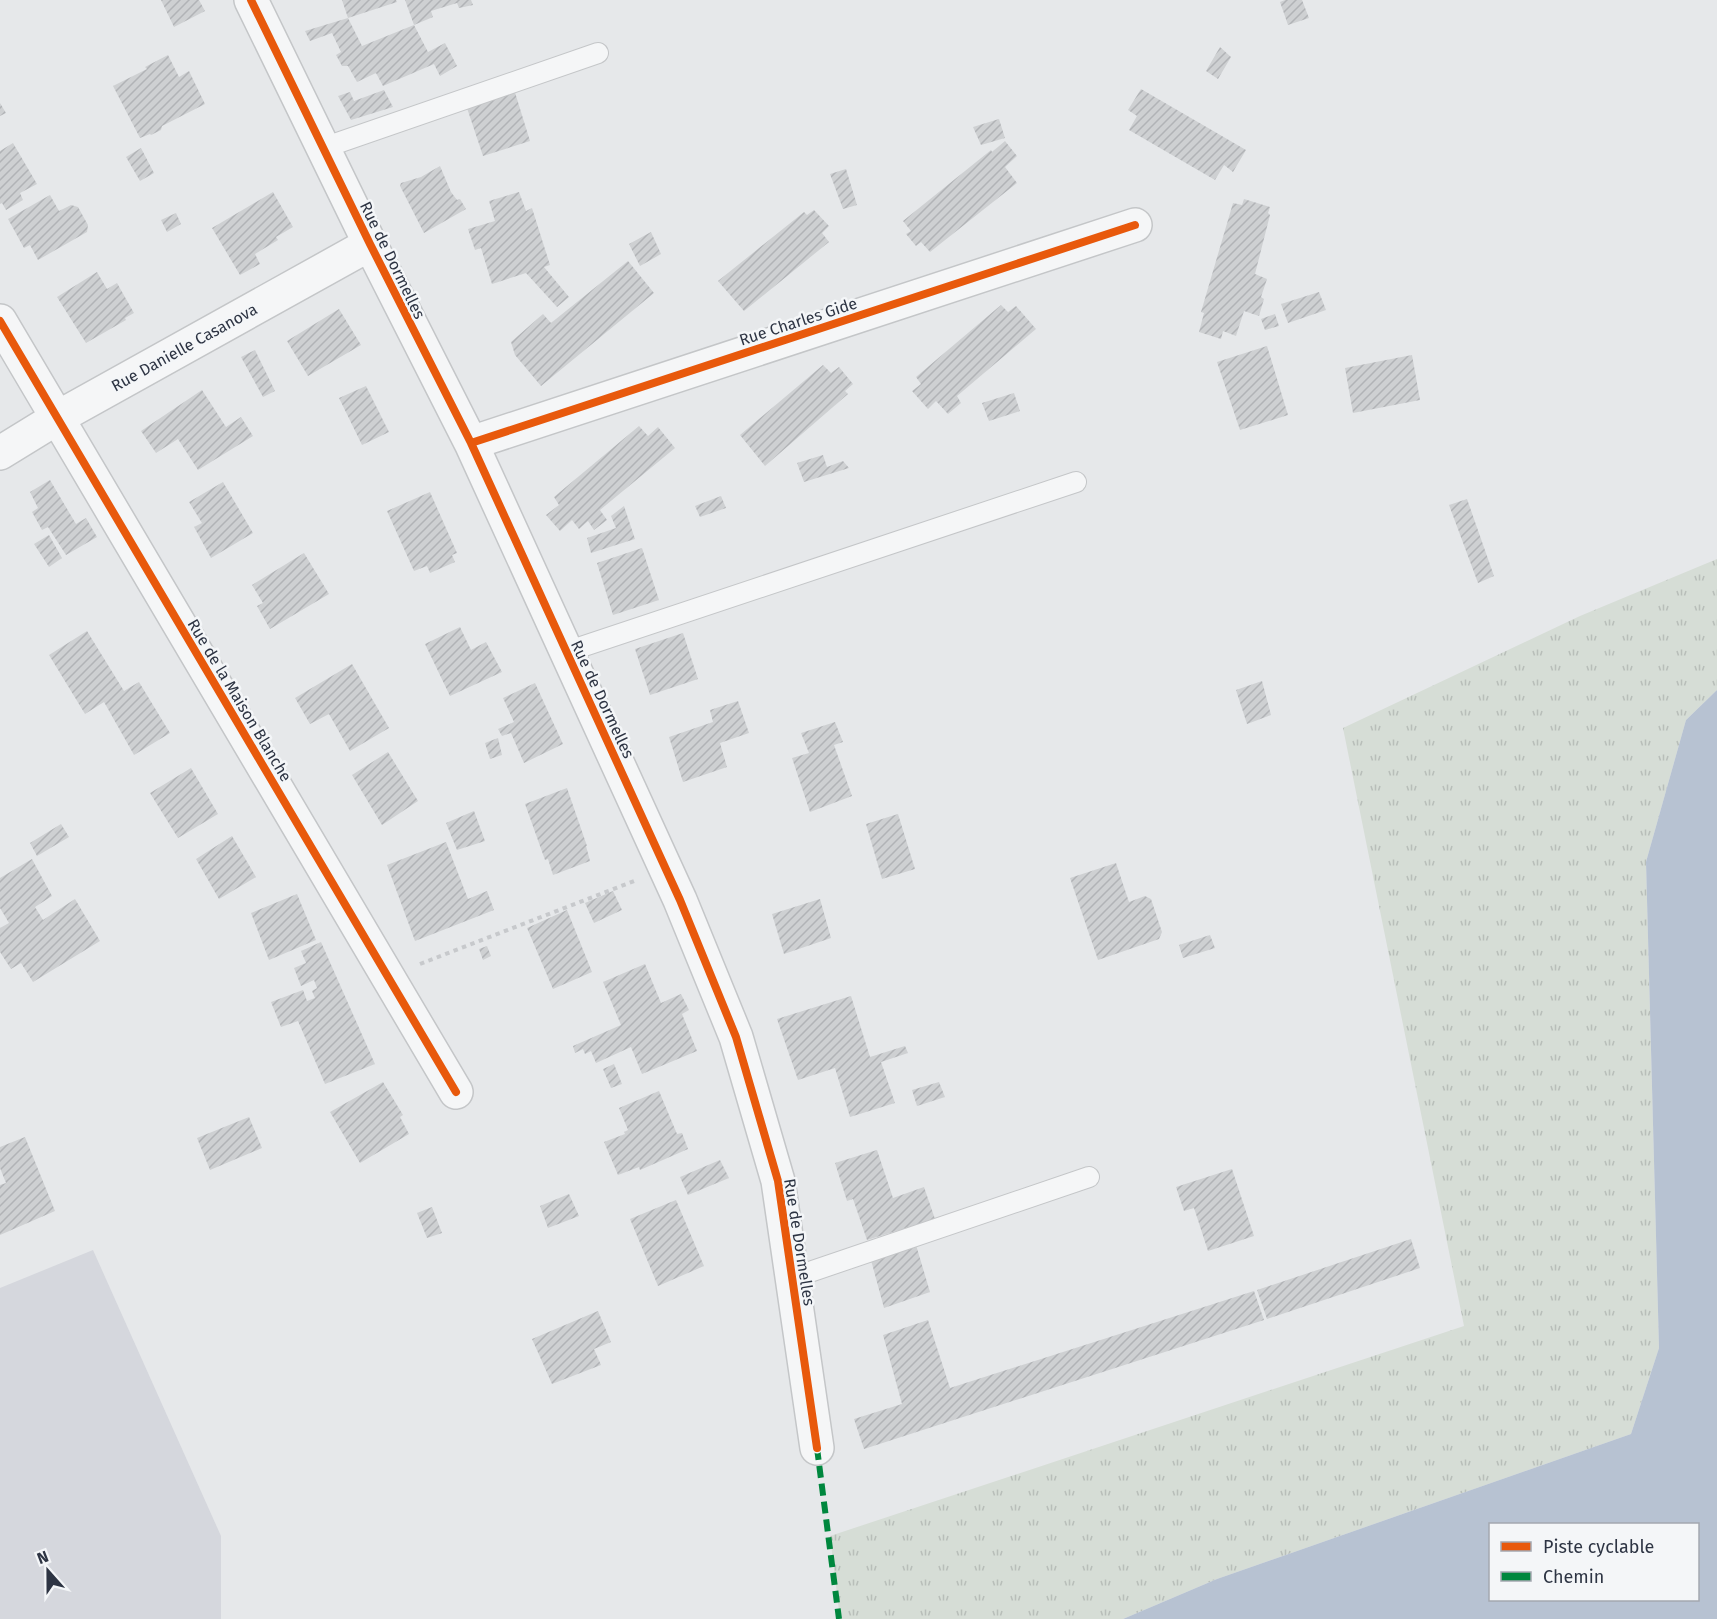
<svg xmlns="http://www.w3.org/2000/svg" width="1717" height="1619" font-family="'Fira Sans',sans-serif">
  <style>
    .built { fill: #d5d7dd }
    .grass { fill: url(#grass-tufts) }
    .water { fill: #b7c2d2; fill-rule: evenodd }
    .building { fill: url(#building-hatch) }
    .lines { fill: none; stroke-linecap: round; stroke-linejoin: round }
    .lane-casing { stroke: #c4c6c8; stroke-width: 22 }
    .street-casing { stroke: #c4c6c8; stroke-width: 36 }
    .path { stroke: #c7c9cc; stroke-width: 4; stroke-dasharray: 4.5 4.5; stroke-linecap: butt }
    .lane { stroke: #f5f6f7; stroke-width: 20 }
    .street { stroke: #f5f6f7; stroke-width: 33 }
    .quiet { stroke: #00873e; stroke-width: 6; stroke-dasharray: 12 6; stroke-linecap: butt }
    .cycleway-casing { stroke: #f4f6f8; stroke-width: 11 }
    .cycleway { stroke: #e8590c; stroke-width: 8 }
    .labels { text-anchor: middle; stroke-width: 5; stroke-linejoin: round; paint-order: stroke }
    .street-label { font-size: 16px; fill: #2d3443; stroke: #f4f6f8 }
  </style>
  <defs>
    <pattern id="grass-tufts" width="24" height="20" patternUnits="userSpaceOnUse" patternTransform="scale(1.5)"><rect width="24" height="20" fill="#d6ddd6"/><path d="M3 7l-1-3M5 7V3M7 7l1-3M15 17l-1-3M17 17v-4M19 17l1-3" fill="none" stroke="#b8beb9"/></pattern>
    <pattern id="building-hatch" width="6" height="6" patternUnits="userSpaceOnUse" patternTransform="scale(1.5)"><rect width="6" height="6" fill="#ced0d2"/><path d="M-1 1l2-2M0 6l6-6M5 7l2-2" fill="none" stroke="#b1b3b6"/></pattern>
  </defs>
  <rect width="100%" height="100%" fill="#e6e8ea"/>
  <path class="built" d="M 93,1250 L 221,1536 L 221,1619 L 0,1619 L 0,1288 Z"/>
  <path class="grass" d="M 1717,559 L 1717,690 L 1686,720 L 1646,862 L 1659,1348 L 1631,1434 L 1217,1579 L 1123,1619 L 840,1619 L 830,1536 L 1464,1326 L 1343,728 L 1580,616 Z"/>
  <path class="water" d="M 1717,690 L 1717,1619 L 1123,1619 L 1217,1579 L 1631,1434 L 1659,1348 L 1646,862 L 1686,720 ZM 1490,1524 L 1698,1524 L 1698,1600 L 1490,1600 Z"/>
  <path class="building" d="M 161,0 L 199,0 L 205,11 L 174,27 Z
    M 342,0 L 396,0 L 397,2 L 348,18 Z
    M 405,0 L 471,0 L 473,5 L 459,8 L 457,3 L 431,11 L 433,17 L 414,25 Z
    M 1285,0 L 1302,0 L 1309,18 L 1288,25 L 1280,2 Z
    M 348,18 L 362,46 L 414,25 L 428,52 L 445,43 L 457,66 L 440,76 L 434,64 L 383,86 L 376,73 L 357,82 L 348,66 L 342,66 L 336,55 L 341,52 L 332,33 L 310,41 L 305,31 Z
    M 1220,47 L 1231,57 L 1218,79 L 1206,71 Z
    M 168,55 L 179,77 L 189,71 L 205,104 L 162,126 L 161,130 L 151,135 L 150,134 L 140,138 L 113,86 L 147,69 L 145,67 Z
    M 513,86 L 530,141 L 483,156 L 465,102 Z
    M 1141,89 L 1246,150 L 1233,172 L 1224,165 L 1215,180 L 1129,130 L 1137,116 L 1128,110 Z
    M 384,90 L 393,107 L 351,120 L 338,96 L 350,92 L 354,101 Z
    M 0,103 L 6,113 L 0,116 Z
    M 999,119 L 1005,138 L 981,145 L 973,127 Z
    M 1005,141 L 1017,156 L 1005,167 L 1017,183 L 930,252 L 921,242 L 916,246 L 906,234 L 911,231 L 903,221 L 991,150 L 992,152 Z
    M 13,143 L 37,184 L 20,193 L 23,200 L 6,210 L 2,203 L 0,204 L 0,151 Z
    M 141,148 L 154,173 L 140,181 L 126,157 Z
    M 440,166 L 451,192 L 457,200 L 460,199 L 466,209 L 424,233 L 400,186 L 401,183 L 421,177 Z
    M 846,169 L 857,205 L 843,209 L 830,174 Z
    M 273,192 L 293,227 L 276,237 L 278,240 L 255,254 L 260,264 L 240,275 L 212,228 Z
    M 519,192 L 526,211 L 532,208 L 550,265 L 544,267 L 569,297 L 557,307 L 526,273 L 492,284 L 481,248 L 475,250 L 468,229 L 495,221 L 489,201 Z
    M 50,195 L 59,211 L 71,205 L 78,207 L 88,225 L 87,232 L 38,260 L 30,245 L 24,248 L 8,219 Z
    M 1244,199 L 1270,207 L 1268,213 L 1270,215 L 1255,274 L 1267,279 L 1261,297 L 1264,299 L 1259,316 L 1244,311 L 1236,336 L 1223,331 L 1221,339 L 1199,332 L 1204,313 L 1201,312 L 1233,203 L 1242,205 Z
    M 814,210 L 829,226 L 822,233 L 829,242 L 744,311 L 718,281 L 804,212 L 807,215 Z
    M 176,213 L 181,224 L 167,232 L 161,220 Z
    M 651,232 L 661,254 L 640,266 L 629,244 Z
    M 628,261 L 654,293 L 541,386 L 515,355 L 511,342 L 543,314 L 551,323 Z
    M 97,272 L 107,289 L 117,283 L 134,313 L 125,318 L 126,320 L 86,343 L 57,297 Z
    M 1319,292 L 1326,310 L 1288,323 L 1281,304 Z
    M 1001,305 L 1008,312 L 1016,306 L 1036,329 L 957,396 L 961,403 L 948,414 L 936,401 L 928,409 L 912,391 L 921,384 L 916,377 Z
    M 339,309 L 361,345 L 308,376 L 287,341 Z
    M 1275,314 L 1279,326 L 1265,330 L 1261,319 Z
    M 1267,346 L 1288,415 L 1240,430 L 1217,362 Z
    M 255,350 L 275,391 L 263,397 L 241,357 Z
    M 1412,355 L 1420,400 L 1353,413 L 1345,368 Z
    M 823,365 L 831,373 L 839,367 L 853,384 L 845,391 L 848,394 L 765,466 L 740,435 Z
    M 366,386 L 389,432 L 362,445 L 339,398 Z
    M 202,390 L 226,427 L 241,417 L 253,436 L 198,470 L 178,439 L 156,453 L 141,431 Z
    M 1014,393 L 1020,411 L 989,421 L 982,403 Z
    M 639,426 L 648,436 L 658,427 L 675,448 L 600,510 L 607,520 L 594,530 L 588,521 L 579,529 L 572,520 L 560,531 L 546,515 L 559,505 L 554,497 Z
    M 823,455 L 827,467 L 843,461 L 849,468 L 804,482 L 797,463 Z
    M 50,480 L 76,524 L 86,518 L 97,537 L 66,555 L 48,527 L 42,530 L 32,512 L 38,508 L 30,492 Z
    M 223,482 L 253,533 L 211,558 L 194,527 L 202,523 L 189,502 Z
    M 430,492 L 457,553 L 452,555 L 455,562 L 430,573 L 427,566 L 414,571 L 387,511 Z
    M 721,496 L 726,508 L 700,517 L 695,506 Z
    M 1467,499 L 1494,576 L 1478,583 L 1449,505 Z
    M 624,506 L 635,539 L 591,553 L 587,538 L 616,528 L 611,516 Z
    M 49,535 L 62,558 L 49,567 L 34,544 Z
    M 642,548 L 659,600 L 613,615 L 597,563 Z
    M 304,553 L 329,594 L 270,629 L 257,606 L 263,603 L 252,585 Z
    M 460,627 L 471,650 L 486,642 L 502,672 L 450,696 L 425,644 Z
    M 87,631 L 124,691 L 139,682 L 170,733 L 134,755 L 104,702 L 85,714 L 49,655 Z
    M 683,633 L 698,679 L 650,695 L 635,649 Z
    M 352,664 L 389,728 L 350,751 L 329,714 L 310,724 L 295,698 Z
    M 1262,681 L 1271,715 L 1247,724 L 1236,690 Z
    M 535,683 L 563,744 L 524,763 L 511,733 L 502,736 L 498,729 L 514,722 L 503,698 Z
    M 738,701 L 749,733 L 720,743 L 727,767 L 683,782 L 669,737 L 713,722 L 710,710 Z
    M 835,722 L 843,742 L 834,745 L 852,796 L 810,812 L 792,758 L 809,753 L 801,733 Z
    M 498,738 L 502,755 L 490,759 L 485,743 Z
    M 388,752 L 418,801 L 382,825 L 352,775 Z
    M 191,768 L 218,814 L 178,838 L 150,793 Z
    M 567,788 L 587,846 L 586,846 L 590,861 L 553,875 L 548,859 L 545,860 L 525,804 Z
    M 474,811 L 485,841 L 457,850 L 446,823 Z
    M 898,814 L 915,869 L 882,879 L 866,824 Z
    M 61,824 L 69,837 L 37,856 L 30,843 Z
    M 232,836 L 256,877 L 219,899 L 196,859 Z
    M 446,842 L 468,899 L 487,891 L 494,910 L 415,941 L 387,865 Z
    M 32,859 L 52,896 L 35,907 L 43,920 L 75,899 L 100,941 L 33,982 L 21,963 L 11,969 L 0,952 L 0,928 L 9,923 L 0,908 L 0,878 Z
    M 1116,863 L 1129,902 L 1145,896 L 1151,899 L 1162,932 L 1159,939 L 1098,960 L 1070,878 Z
    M 613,891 L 622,910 L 594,923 L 585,903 Z
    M 297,894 L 316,940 L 269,960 L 251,913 Z
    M 820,899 L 831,938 L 784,954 L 772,914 Z
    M 567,910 L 592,972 L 553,989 L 527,928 Z
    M 1210,935 L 1215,948 L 1183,958 L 1179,945 Z
    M 321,942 L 375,1064 L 325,1084 L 298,1021 L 281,1027 L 271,1002 L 303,990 L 307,1001 L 315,998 L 312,991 L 317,988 L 314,980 L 301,986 L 294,968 L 306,963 L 301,951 Z
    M 487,946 L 491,956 L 483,960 L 479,949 Z
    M 645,964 L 661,1003 L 681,994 L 689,1010 L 682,1014 L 697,1051 L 642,1074 L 631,1047 L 596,1063 L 591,1051 L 585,1054 L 583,1049 L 575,1053 L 573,1046 L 621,1025 L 603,982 Z
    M 851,996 L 870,1057 L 905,1046 L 908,1053 L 881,1062 L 895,1103 L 850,1117 L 835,1068 L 798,1080 L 777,1019 Z
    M 614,1064 L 622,1084 L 611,1088 L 603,1069 Z
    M 383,1082 L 403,1115 L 400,1117 L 409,1134 L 360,1163 L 330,1112 Z
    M 939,1082 L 945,1097 L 917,1106 L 912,1090 Z
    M 659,1091 L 677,1134 L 682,1133 L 688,1149 L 640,1170 L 639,1167 L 618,1175 L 604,1142 L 625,1134 L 624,1132 L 628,1130 L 619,1108 Z
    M 249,1117 L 262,1148 L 210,1170 L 197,1138 Z
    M 25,1137 L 55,1211 L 0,1235 L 0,1185 L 6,1183 L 0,1168 L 0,1147 Z
    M 877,1150 L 893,1198 L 924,1187 L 935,1219 L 867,1240 L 853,1199 L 847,1201 L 835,1163 Z
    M 720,1160 L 729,1178 L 688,1195 L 680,1177 Z
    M 1232,1169 L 1254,1236 L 1208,1251 L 1194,1208 L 1184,1211 L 1176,1187 Z
    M 569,1194 L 579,1216 L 548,1228 L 540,1206 Z
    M 676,1200 L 704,1266 L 658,1286 L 630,1219 Z
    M 432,1207 L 442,1233 L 427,1238 L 417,1213 Z
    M 1411,1239 L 1420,1268 L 1267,1319 L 1257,1290 Z
    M 916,1245 L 930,1292 L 884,1308 L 871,1260 Z
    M 1254,1291 L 1264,1320 L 864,1449 L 854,1419 L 902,1404 L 883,1335 L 928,1320 L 950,1388 Z
    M 598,1311 L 611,1342 L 594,1349 L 601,1365 L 552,1384 L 532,1339 Z"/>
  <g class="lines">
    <g class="lane-casing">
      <path id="lane" d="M 323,148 L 598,53
        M 566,652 L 1076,482
        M 792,1278 L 1089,1177"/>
    </g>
    <g class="street-casing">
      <path id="street" d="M 251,0 L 370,244 L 471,443 L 680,900 L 736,1037 L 778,1181 L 817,1448
        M 0,321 L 456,1092
        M 471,443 L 1135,225
        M 0,453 L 57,418 L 370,244"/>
    </g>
    <path class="path" d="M 420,964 L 634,881"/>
    <use href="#lane" class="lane"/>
    <use href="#street" class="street"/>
    <path class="quiet" d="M 817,1448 L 839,1619"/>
    <g class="cycleway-casing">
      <path id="cycleway" d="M 251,0 L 370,244 L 471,443 L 680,900 L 736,1037 L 778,1181 L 817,1448
        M 0,321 L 456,1092
        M 471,443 L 1135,225"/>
    </g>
    <use href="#cycleway" class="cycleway"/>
  </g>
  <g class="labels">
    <g class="street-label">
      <text transform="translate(393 260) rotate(64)" y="6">Rue de Dormelles</text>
      <text transform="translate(798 321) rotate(-18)" y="6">Rue Charles Gide</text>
      <text transform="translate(184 347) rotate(-29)" y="6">Rue Danielle Casanova</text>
      <text transform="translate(603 699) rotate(65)" y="6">Rue de Dormelles</text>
      <text transform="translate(240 700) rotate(59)" y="6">Rue de la Maison Blanche</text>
      <text transform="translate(800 1242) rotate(81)" y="6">Rue de Dormelles</text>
    </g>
  </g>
  <rect x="1489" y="1523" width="210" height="78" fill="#f4f6f8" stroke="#a4a8b0" stroke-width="1.5"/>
  <rect x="1501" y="1542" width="30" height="9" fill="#e8590c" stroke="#a4a8b0" stroke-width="1.5"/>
  <text x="1543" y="1553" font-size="18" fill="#2d3443">Piste cyclable</text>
  <rect x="1501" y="1572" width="30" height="9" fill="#00873e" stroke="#a4a8b0" stroke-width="1.5"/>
  <text x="1543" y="1583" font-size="18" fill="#2d3443">Chemin</text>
  <g transform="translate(48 1571) rotate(339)" stroke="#f4f6f8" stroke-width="4.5" paint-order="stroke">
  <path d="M0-4.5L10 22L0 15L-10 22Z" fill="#2d3443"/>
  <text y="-9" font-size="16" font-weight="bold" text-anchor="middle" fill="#2d3443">N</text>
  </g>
</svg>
